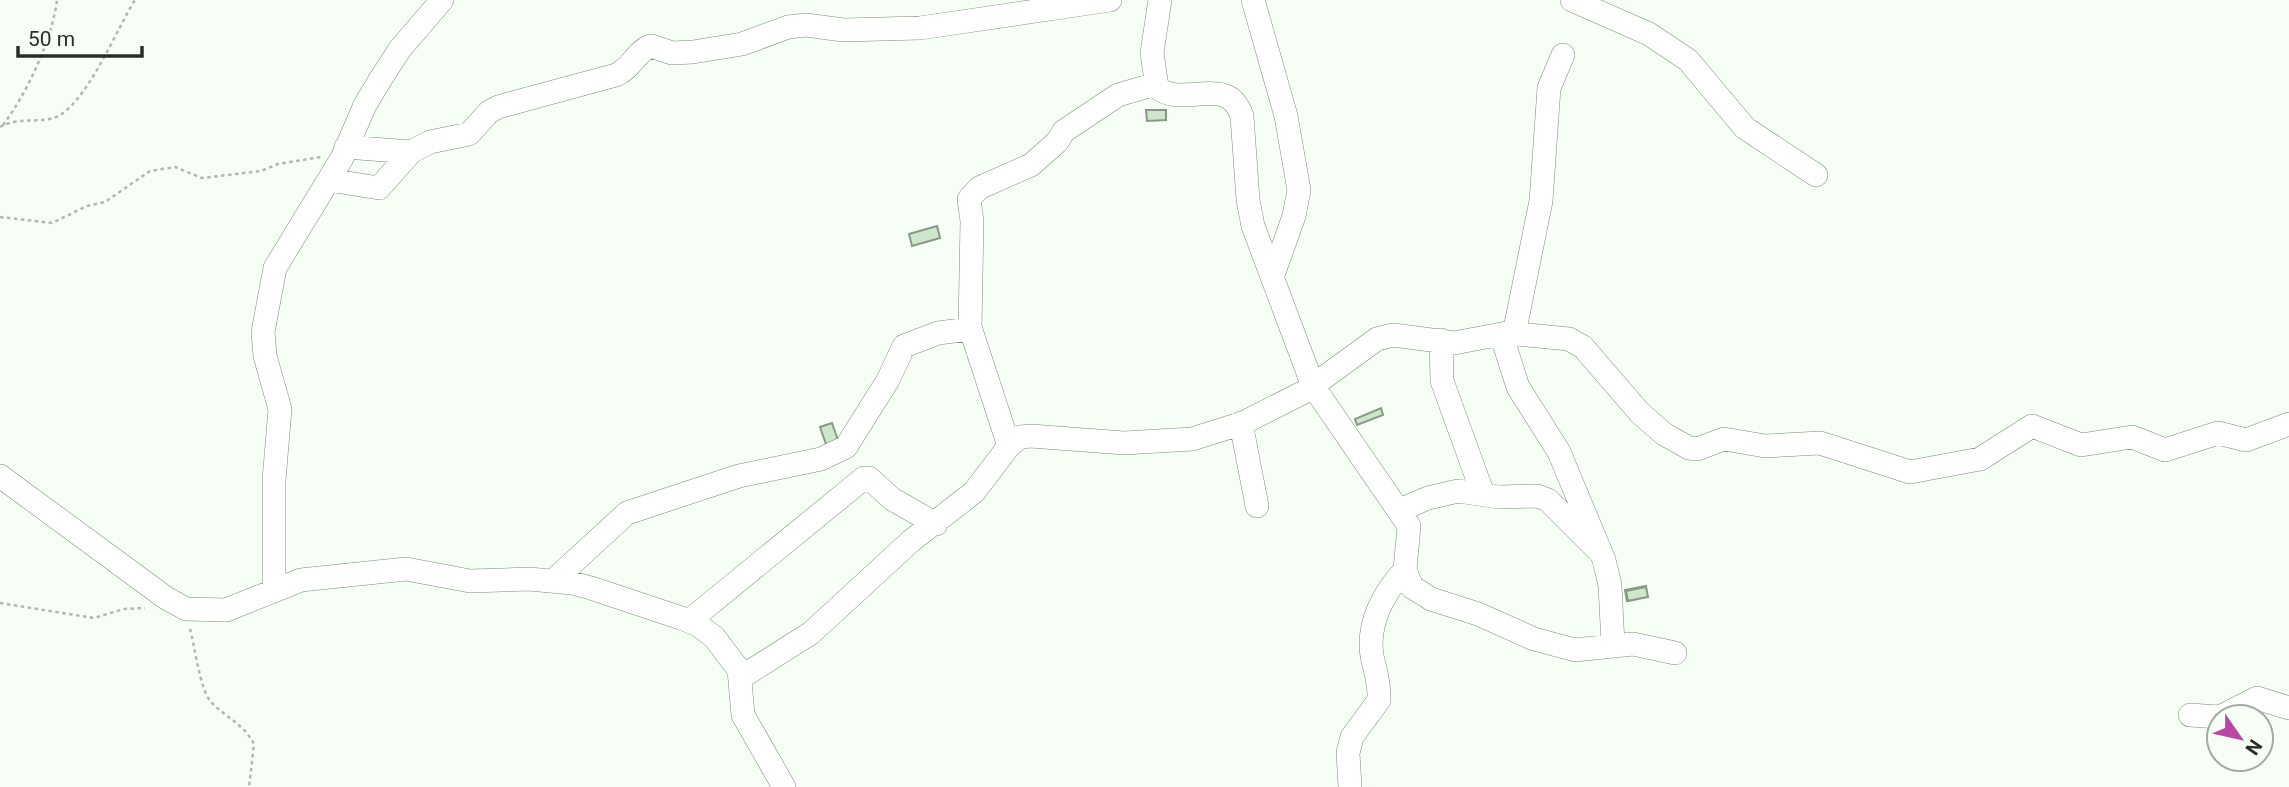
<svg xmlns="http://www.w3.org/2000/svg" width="2289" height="787" font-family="Roboto,sans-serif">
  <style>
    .building { fill: #cce7ca; stroke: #889a86; stroke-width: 2 }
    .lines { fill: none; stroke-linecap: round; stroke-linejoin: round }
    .minor-casing { stroke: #7a8c78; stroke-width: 24 }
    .path { stroke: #b0b8af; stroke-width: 2.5; stroke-dasharray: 3.5 3.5; stroke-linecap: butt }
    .minor { stroke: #fff; stroke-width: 23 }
  </style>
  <rect width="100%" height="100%" fill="#f6fef5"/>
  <path class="building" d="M 1146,110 L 1166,110 L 1166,120 L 1147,121 Z
    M 937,226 L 940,238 L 912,246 L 909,234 Z
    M 1381,408 L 1383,415 L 1357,425 L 1355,419 Z
    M 832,423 L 839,443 L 827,447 L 820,427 Z
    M 1646,586 L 1648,597 L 1627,601 L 1625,590 Z
    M 1646,587 L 1648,597 L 1628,601 L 1626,591 Z"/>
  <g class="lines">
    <g class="minor-casing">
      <path id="minor" d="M 1160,0 L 1152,53 L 1157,87 C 1182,110 1227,72 1242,116 L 1248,200 L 1253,226 L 1313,386 L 1409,526 L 1405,570 L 1412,587 L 1431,599 L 1478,614 L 1534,639 L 1575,650 L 1633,644 L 1675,653
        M 1253,0 L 1286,116 L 1299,190 L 1294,216 L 1273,275
        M 1572,0 L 1649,34 L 1688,60 L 1745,128 L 1816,175
        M 346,147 L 411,152
        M 329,180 L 379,188 L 411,152 L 430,142 L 469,134 L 489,112 L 498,107 L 616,75 C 632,68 636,51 651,46 L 672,53 L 693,52 L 742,44 L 788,27 L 806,25 L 843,30 L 920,28 L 1110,0
        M 1501,334 L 1518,387 L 1559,452 L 1604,560 L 1610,585 L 1613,644
        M 1514,334 L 1541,201 L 1549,88 L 1563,55
        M 1441,340 L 1442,381 L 1483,494
        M 1241,423 L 1257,506
        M 1009,446 L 970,327 L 972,221 L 969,199 L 979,188 L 1031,165 L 1057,142 L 1064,131 L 1118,95 L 1156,84
        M 0,476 L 166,598 L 186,609 L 226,610 L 301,580 L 406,569 L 470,581 L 529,579 L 572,583 L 591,588 L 681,618 L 698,625 L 714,637 L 739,670 L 743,715 L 784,787
        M 1400,510 L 1428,498 L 1458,491 L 1499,497 L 1537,496 L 1548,500 L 1597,549
        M 553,581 L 627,513 L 739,476 L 821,459 L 846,447 L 888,380 L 904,346 L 938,333 L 970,329
        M 274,589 L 274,480 L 280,409 L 265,356 L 263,332 L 275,268 L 342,158 L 365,105 L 380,80 L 400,49 L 442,0
        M 689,621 L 864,478 L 869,478 L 892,499 L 936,524
        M 740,678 L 811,633 L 911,541 L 974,492 L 1009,446 L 1020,437 L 1031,436 L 1124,443 L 1192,439 L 1243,423 L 1304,392 L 1377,339 L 1393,335 L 1454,343 L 1507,333 L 1569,339 L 1583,347 L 1640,413 L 1664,434 L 1689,448 L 1697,449 L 1724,439 L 1765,446 L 1820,443 L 1910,472 L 1980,459 L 2032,426 L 2081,445 L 2132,437 L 2165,450 L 2218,433 L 2246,440 L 2289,424
        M 2190,715 L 2219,717
        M 2220,717 L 2257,698 L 2289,708
        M 1350,787 L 1348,753 L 1352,737 L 1379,700 C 1380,684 1375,670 1372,656 C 1367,624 1383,593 1405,570"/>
    </g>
    <path class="path" d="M 3,125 C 27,93 52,40 57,0
      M 0,127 C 19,117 35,123 53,118 C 84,110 117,28 135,0
      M 0,217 L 52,223 L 87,206 L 105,202 L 150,171 L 175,167 L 202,178 L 261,171 L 278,164 L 321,157
      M 0,603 L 94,618 L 124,609 L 145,608
      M 190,629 C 195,647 200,690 211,702 C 226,718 244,724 254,744 L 249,787"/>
    <use href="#minor" class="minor"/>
  </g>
  <g transform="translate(2240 738) rotate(124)"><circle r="33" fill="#f6fef5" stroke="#a3aba3" stroke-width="2"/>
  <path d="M0-5L12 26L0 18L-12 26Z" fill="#b948a5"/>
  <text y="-10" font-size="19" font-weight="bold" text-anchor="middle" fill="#272f27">N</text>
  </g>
  <path d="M18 46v10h124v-10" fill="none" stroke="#272f27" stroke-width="3.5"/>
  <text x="28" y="46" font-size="21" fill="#272f27" stroke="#f6fef5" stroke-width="5" paint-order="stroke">50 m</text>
</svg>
